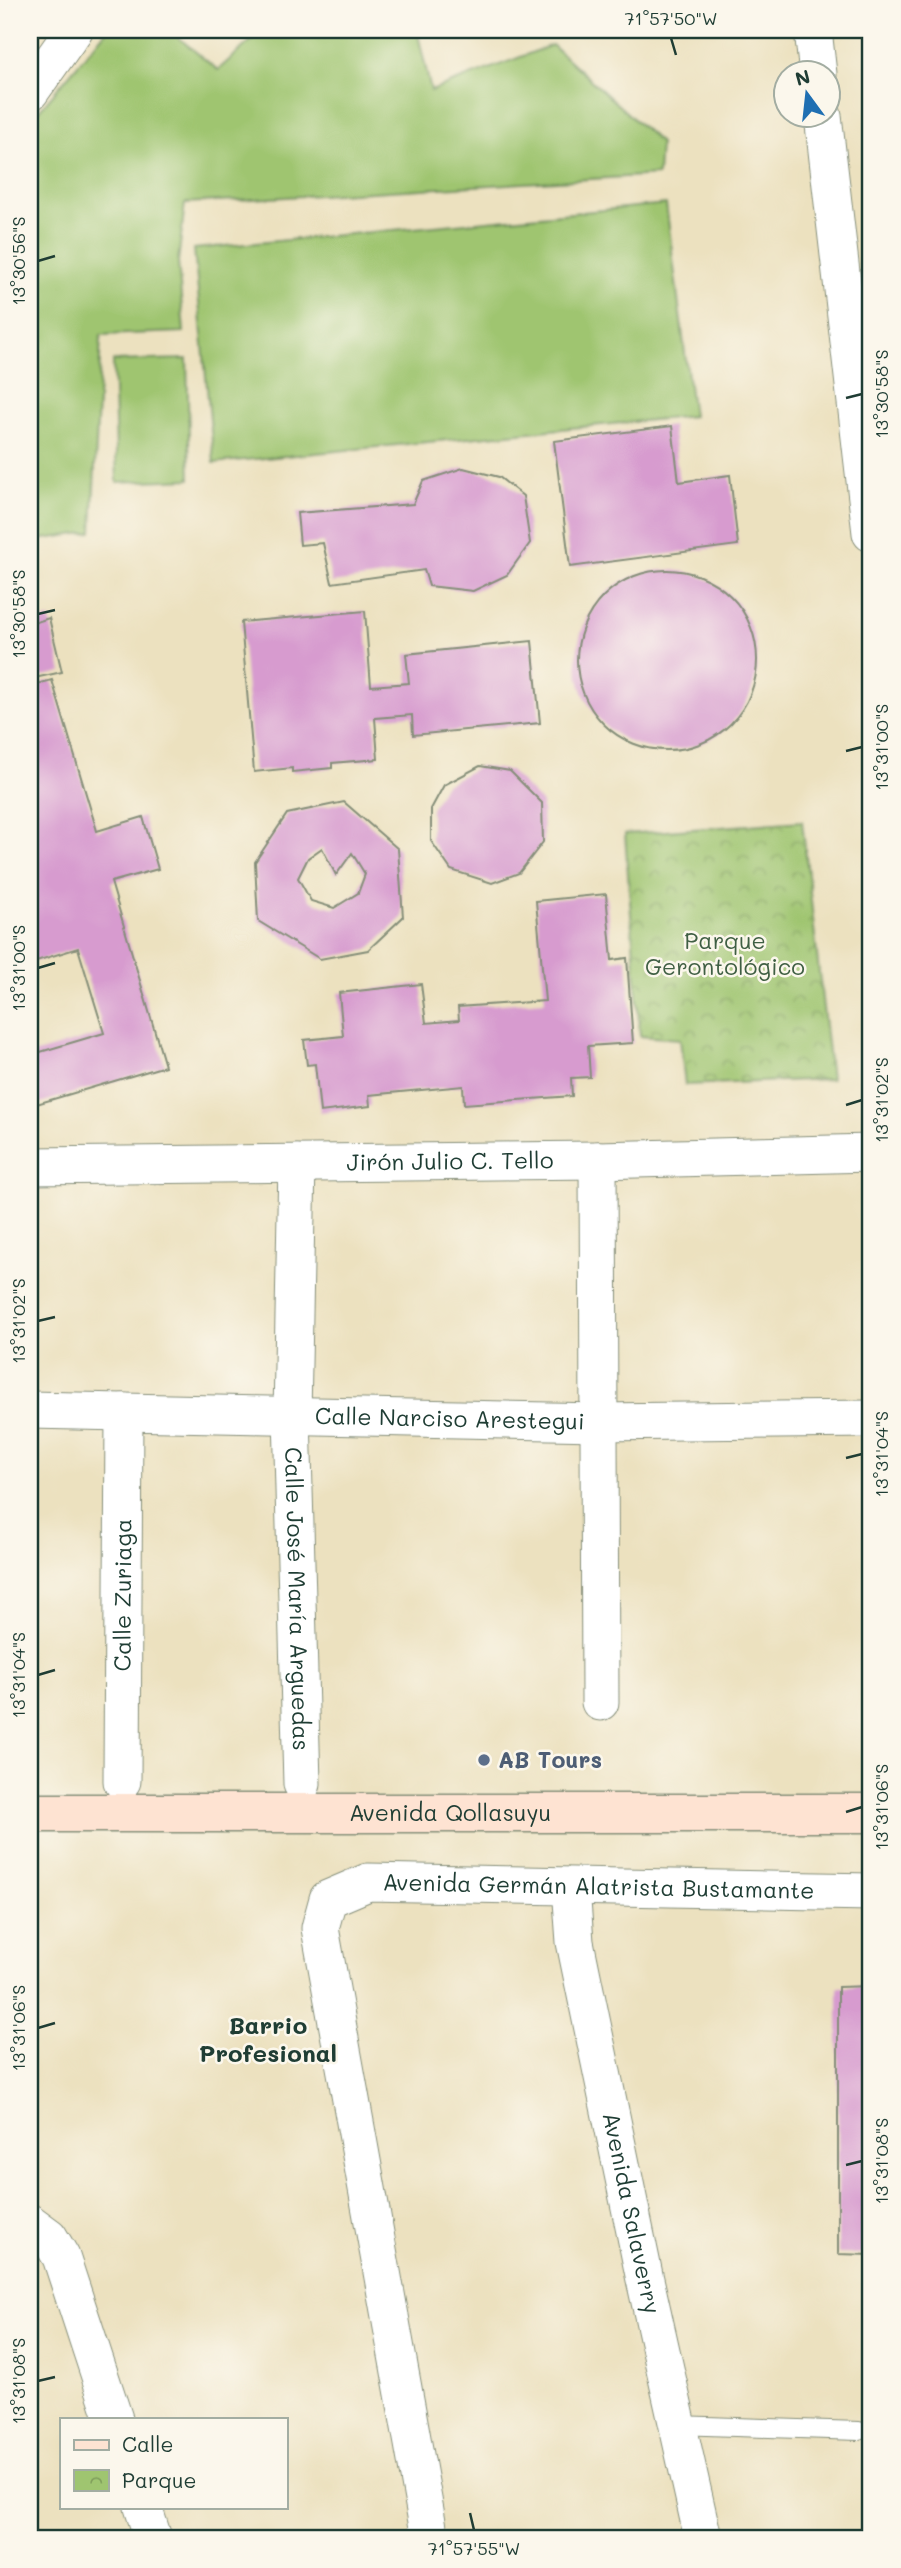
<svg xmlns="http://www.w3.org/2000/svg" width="901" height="2568" font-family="Mali,sans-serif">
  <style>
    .grass { fill: #9fc570; stroke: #5f8152; stroke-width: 2 }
    .park { fill: url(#park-crowns); stroke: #5f8152; stroke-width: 2 }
    .building { fill: #d79bcf; fill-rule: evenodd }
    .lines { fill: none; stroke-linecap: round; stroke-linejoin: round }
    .lane-casing { stroke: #868f7a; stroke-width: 20 }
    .street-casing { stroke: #868f7a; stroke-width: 39 }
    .secondary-casing { stroke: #868f7a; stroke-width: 41 }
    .lane { stroke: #fff; stroke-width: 18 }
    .street { stroke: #fff; stroke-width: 37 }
    .secondary { stroke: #fee3d2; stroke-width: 38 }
    .ticks { fill: none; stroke: #1f3d34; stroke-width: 2.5 }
    .service-dot { fill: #5c6f8a; stroke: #fbf7ec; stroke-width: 2.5 }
    .labels { text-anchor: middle; stroke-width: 5; stroke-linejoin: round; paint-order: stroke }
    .park-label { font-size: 23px; fill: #3f5f43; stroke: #fbf7ec }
    .street-label { font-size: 23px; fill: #1f3d34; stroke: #fbf7ec }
    .service-label { font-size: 23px; font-weight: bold; fill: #4e5e75; stroke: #fbf7ec; text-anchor: start }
    .neighbourhood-label { font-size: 24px; font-weight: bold; fill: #1f3d34; stroke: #fbf7ec }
    .neatline { fill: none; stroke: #1f3d34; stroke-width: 2.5 }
    .ticks-label { font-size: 18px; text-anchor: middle; fill: #1f3d34 }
  </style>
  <defs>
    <pattern id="park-crowns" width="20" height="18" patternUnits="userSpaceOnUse" patternTransform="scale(1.75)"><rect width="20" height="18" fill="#9fc570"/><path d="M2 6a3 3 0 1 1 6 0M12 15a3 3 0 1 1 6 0" fill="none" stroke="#81a15d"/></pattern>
  </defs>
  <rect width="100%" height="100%" fill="#fbf7ec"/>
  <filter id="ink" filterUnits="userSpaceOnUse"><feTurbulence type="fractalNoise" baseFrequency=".0143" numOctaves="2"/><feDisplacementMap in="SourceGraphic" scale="14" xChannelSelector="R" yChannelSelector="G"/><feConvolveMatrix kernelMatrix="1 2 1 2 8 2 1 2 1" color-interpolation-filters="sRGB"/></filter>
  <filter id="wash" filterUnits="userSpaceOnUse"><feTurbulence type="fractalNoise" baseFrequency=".00686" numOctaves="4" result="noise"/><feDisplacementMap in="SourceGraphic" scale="28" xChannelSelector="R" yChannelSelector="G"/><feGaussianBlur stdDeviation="1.57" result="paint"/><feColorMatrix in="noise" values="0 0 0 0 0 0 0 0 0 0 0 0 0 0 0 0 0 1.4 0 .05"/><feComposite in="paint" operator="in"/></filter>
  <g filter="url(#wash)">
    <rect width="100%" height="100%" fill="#ece1bf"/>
    <path class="grass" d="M 107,30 L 169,30 L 218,70 L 263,30 L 417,30 L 431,91 L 552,45 L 660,143 L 658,175 L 185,203 L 178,262 L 184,332 L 101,335 L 92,532 L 30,541 L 30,121 Z
      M 666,204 L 693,416 L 214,463 L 194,249 Z
      M 187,359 L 190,479 L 117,482 L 113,361 Z"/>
    <path class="park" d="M 802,821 L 831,1079 L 685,1085 L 680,1039 L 640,1036 L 625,834 Z"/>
    <g id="blocks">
      <path class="building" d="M 672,426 L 679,482 L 730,475 L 738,545 L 570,567 L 554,441 Z
        M 463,468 L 499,477 L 523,496 L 530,543 L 507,575 L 473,591 L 429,586 L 424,570 L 332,583 L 323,543 L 300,545 L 297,513 L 413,504 L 423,481 Z
        M577 660a90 90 0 1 1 180 0a90 90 0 1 1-180 0Z
        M 365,611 L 371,686 L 409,683 L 406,654 L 532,641 L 540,723 L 413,735 L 412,715 L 375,718 L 378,759 L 332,763 L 332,768 L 292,772 L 292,768 L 254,772 L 241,622 Z
        M 49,618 L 62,672 L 30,679 L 30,624 Z
        M 52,680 L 97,831 L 143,817 L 158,869 L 111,882 L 165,1066 L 30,1106 L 30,1055 L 104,1033 L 78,948 L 30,963 L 30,886 L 33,885 L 30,873 L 30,686 Z
        M 480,766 L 510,771 L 542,803 L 543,842 L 519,873 L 492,883 L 451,870 L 431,841 L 431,809 L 444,785 Z
        M 344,802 L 398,849 L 403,917 L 368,950 L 320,959 L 258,921 L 255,862 L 287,814 ZM 322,848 L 336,875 L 352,853 L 365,874 L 358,893 L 334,908 L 311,901 L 298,878 L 308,858 Z
        M 606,894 L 612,960 L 627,958 L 633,1043 L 588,1046 L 590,1077 L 571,1078 L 572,1096 L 464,1104 L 463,1086 L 369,1095 L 370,1106 L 320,1112 L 315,1064 L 307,1065 L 304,1040 L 343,1036 L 339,993 L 421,984 L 426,1023 L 459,1020 L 458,1007 L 545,1001 L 536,901 Z
        M 871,1986 L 871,2255 L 838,2254 L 838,1987 Z"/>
    </g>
  </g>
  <g filter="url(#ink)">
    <use href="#blocks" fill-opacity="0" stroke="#868f7a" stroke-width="2"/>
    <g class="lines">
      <g class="lane-casing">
        <path id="lane" d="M 677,2425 L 859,2431"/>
      </g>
      <g class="street-casing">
        <g id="street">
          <path d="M 813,30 L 818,74"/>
          <path d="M 30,92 L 74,30"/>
          <path d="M 823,116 L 871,533"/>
          <path d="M 598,1160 L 600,1702"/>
          <path id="s1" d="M 297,1163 L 292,1415 L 302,1784"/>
          <path id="s2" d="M 30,1166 L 598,1160 L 871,1153"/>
          <path id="s3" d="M 30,1410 L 599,1422 L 871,1419"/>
          <path id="s4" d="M 122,1781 L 124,1412"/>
          <path id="s5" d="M 571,1887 L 575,1942 L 644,2275 L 703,2538"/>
          <path d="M 30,2223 L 49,2237 L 61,2257 L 114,2419"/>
          <path d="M 143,2507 L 153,2538"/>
          <path id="s6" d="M 430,2538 L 320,1928 L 328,1899 L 368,1882 L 871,1892"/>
        </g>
      </g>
      <g class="secondary-casing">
        <g id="secondary">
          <path id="s7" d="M 30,1813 L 871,1813"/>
        </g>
      </g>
      <use href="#lane" class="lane"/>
      <use href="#street" class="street"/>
      <use href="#secondary" class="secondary"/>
    </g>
  </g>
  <path class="ticks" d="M 671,38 L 676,55M 38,261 L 55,256M 846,398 L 862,394M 38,614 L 55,610M 846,751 L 862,747M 38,968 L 55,963M 846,1105 L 862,1100M 38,1321 L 55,1317M 846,1458 L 862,1454M 38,1675 L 55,1670M 846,1812 L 862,1807M 38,2028 L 55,2023M 846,2165 L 862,2161M 38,2381 L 55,2377M 470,2513 L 474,2530"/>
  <circle class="service-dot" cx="484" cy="1760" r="7"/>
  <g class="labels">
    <g class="park-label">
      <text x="725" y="949">Parque<tspan x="725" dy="26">Gerontológico</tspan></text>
    </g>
    <g class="street-label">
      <text dy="8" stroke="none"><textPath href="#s2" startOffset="420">Jirón Julio C. Tello</textPath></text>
      <text dy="8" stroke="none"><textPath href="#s3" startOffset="420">Calle Narciso Arestegui</textPath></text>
      <text dy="8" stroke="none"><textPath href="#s4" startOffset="186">Calle Zuriaga</textPath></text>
      <text dy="8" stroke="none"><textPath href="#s1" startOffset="436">Calle José María Arguedas</textPath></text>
      <text dy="8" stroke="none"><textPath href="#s7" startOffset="420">Avenida Qollasuyu</textPath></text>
      <text dy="8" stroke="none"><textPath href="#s6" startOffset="924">Avenida Germán Alatrista Bustamante</textPath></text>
      <text dy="8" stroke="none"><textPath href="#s5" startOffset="332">Avenida Salaverry</textPath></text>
    </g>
    <g class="service-label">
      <text x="498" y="1768">AB Tours</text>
    </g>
    <g class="neighbourhood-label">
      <text x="268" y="2034">Barrio<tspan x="268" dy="28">Profesional</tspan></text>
    </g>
  </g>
  <rect width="901" height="2568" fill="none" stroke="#fbf7ec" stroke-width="77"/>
  <rect x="60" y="2418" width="228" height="91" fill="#fbf7ec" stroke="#a3ada2" stroke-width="2"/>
  <rect x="74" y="2440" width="35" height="10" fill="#fee3d2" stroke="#a3ada2" stroke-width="2"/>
  <text x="122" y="2452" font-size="21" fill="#1f3d34">Calle</text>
  <rect x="74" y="2470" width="35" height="21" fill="url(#park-crowns)" stroke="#a3ada2" stroke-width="2"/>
  <text x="122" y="2488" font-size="21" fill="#1f3d34">Parque</text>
  <g transform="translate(807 94) rotate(345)"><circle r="33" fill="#fbf7ec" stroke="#a3ada2" stroke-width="2"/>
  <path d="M0-5L12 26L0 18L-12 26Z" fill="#1f6fb2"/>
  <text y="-10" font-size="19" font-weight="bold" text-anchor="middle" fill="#1f3d34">N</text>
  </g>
  <rect x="38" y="38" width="824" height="2492" class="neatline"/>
  <g class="ticks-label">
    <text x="671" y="25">71°57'50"W</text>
    <text transform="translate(19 261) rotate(-90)" y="6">13°30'56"S</text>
    <text transform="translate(882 394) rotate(-90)" y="6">13°30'58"S</text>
    <text transform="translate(19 614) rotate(-90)" y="6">13°30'58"S</text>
    <text transform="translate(882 747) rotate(-90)" y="6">13°31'00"S</text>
    <text transform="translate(19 968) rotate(-90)" y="6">13°31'00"S</text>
    <text transform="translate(882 1100) rotate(-90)" y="6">13°31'02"S</text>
    <text transform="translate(19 1321) rotate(-90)" y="6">13°31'02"S</text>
    <text transform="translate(882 1454) rotate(-90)" y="6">13°31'04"S</text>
    <text transform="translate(19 1675) rotate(-90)" y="6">13°31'04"S</text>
    <text transform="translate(882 1807) rotate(-90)" y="6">13°31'06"S</text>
    <text transform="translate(19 2028) rotate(-90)" y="6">13°31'06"S</text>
    <text transform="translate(882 2161) rotate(-90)" y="6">13°31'08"S</text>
    <text transform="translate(19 2381) rotate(-90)" y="6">13°31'08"S</text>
    <text x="474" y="2555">71°57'55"W</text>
  </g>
</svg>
